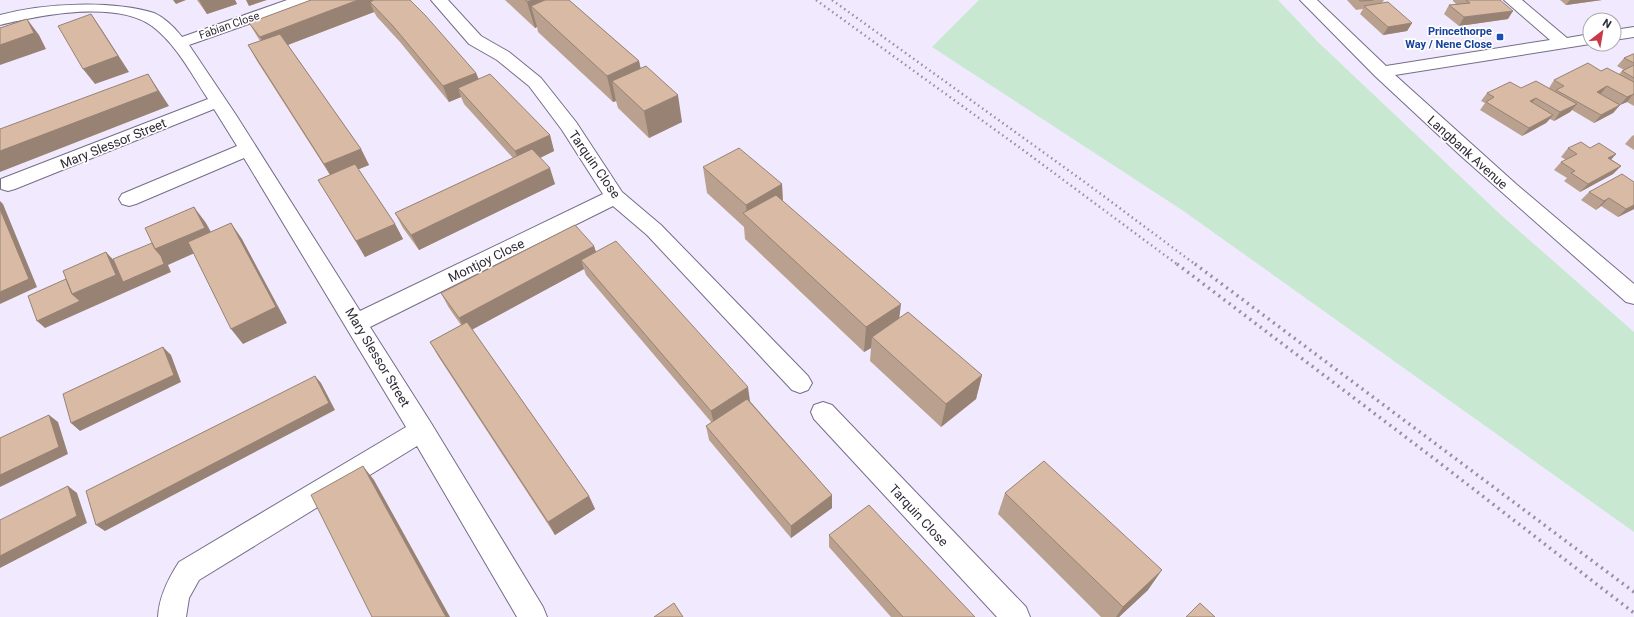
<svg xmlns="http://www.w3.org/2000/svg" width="1634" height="617" font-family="Roboto,sans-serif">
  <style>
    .green { fill: #c9e8d2 }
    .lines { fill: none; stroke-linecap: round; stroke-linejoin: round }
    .minor-casing { stroke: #766c88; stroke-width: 2 }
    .minor { fill: #fff; fill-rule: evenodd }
    .rail-far1 { stroke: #9690a1; stroke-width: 2.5; stroke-dasharray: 1.5 3.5; stroke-linecap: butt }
    .rail { stroke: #9690a1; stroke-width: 3.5; stroke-dasharray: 2 4.5; stroke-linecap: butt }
    .wall { fill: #baa08e }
    .shaded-wall { fill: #978274 }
    .building { fill: #d8baa5; stroke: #978274 }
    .transit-dot { fill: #1a4fb4; stroke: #fff; stroke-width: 1.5 }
    .labels { text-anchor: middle; stroke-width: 3.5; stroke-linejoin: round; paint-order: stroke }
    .far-street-label { font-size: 11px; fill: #2f2a36; stroke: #fff }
    .far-transit-label { font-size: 11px; font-weight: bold; fill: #164399; stroke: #fff; text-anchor: end }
    .street-label { font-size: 13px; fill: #2f2a36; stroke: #fff }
  </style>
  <rect width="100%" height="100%" fill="#f1eafe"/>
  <path class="green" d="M 979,0 L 1278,0 L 1318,42 L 1501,215 L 1634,332 L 1634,532 L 1182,210 L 932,47 Z"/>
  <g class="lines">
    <g class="minor-casing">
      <path id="minor" d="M 287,0 L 310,0 L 308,3 L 189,45 L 236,115 L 360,311 L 603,194 L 562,130 L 529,86 L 497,60 L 469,44 L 431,0 L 448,0 L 481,36 L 509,52 L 541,78 L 576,122 L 622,192 L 661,225 L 808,376 L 812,383 L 808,390 L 800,393 L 792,390 L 647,235 L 613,206 L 370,327 L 431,423 L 543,607 L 547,617 L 517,617 L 417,446 L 199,580 L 189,598 L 186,617 L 158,617 C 159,597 168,579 179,562 L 406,427 L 244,158 L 136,204 L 129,206 L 122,204 L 119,199 L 122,194 L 237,146 L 214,109 L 15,189 L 8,191 L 1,189 L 1,179 L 208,99 C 191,73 176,44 152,26 C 116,0 40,15 0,25 L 0,15 C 44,3 112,0 154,13 C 165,18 175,28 182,37 Z
        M 1300,0 L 1317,0 L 1386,66 L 1550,40 L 1504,0 L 1522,0 L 1567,38 L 1590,34 L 1590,44 L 1395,75 L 1516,184 L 1634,284 L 1634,304 L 1626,302 L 1461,156 L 1375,76 Z
        M 1634,27 L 1634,37 L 1614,40 L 1614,30 Z
        M 823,402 L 832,405 L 1026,607 L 1030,617 L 997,617 L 814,419 L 811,412 L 814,405 Z"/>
    </g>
    <use href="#minor" class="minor"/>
    <path class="rail-far1" d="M 816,0 L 1023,150 L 1178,265
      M 832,0 L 1086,183 L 1196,265"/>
    <path class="rail" d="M 1177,264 L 1432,457 L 1634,613
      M 1195,264 L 1634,592"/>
  </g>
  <path class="wall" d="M 197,0 L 235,0 L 237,4 L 207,14 Z
    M 311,0 L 410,0 L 476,73 L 479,79 L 550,135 L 554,151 L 540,158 L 555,184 L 419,250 L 403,228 L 395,213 L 513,158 L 464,104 L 461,97 L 449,102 L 400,42 L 377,17 L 374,12 L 288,45 L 361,149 L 369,165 L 358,169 L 395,224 L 403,239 L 365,257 L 318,180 L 330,175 L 257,61 L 248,45 L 260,41 L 249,23 Z
    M 505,0 L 569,0 L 639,61 L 641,69 L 682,122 L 649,138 L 618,108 L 616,101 L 613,102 L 538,32 L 537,27 L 535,28 Z
    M 1347,0 L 1384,0 L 1382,3 L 1412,23 L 1407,31 L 1383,35 L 1360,14 L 1363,9 L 1356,10 Z
    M 1453,0 L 1500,0 L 1508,19 L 1459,26 L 1444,14 L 1449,5 L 1457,5 L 1453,1 Z
    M 1560,0 L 1602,0 L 1566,5 Z
    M 1634,54 L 1634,106 L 1627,102 L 1620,105 L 1613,113 L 1594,123 L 1572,110 L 1570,112 L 1554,121 L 1550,119 L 1546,123 L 1522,136 L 1480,110 L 1485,103 L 1481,101 L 1487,93 L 1521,88 L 1549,88 L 1554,80 L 1601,71 L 1619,74 L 1622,71 L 1624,70 L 1617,66 L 1624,58 Z
    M 1634,135 L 1634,150 L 1625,144 L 1632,136 Z
    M 1568,148 L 1590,148 L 1616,154 L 1611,159 L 1621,166 L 1613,174 L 1580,192 L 1564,181 L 1567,178 L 1554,170 L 1561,162 L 1566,160 L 1561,157 Z
    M 703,167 L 782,184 L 783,201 L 899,318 L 982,375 L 976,399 L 941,427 L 870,361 L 871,348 L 864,352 L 745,239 L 744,227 L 707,193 Z
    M 1634,182 L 1634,209 L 1618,217 L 1601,206 L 1596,210 L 1581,200 L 1589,192 Z
    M 594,246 L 596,252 L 750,401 L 832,495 L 832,508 L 791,538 L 709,440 L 706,426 L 712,423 L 586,275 L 584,269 L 472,329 L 589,496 L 595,509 L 555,535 L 438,356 L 430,342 L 461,325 L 449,308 L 441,293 Z
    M 1005,493 L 1148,590 L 1119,617 L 1101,617 L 998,514 Z
    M 829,535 L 975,617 L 891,617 L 829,547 Z"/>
  <path class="shaded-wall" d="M 173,0 L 186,0 L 176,4 Z
    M 199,0 L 235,0 L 237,4 L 207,14 Z
    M 246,0 L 267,0 L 249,6 Z
    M 358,0 L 387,0 L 370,2 L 374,12 L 269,52 L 260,37 Z
    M 533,0 L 561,0 L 531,6 L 537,27 L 535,28 L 527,2 Z
    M 1570,0 L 1602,0 L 1566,5 Z
    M 1513,11 L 1508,19 L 1459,26 L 1464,17 Z
    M 91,14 L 102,30 L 129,72 L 95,84 L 83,69 Z
    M 27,19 L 39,35 L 46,49 L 0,65 L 0,45 Z
    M 1412,23 L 1407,31 L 1383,35 L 1388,27 Z
    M 639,61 L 644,88 L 612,81 L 616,101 L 613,102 L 607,76 Z
    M 476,73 L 482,89 L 458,88 L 461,97 L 449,102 L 443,86 Z
    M 148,74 L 169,106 L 0,172 L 0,151 Z
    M 1607,86 L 1600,95 L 1597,92 Z
    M 1634,93 L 1627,102 L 1620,105 L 1627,97 Z
    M 678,95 L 682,122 L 649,138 L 644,111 Z
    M 1536,98 L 1529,106 L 1530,101 Z
    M 1577,104 L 1570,112 L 1554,121 L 1560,112 Z
    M 1620,105 L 1613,113 L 1594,123 L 1601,115 Z
    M 1553,115 L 1546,123 L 1522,136 L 1529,128 Z
    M 550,135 L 554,151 L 521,167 L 515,151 Z
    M 361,149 L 369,165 L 333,180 L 324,164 Z
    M 1616,154 L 1609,162 L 1608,158 Z
    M 1621,166 L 1613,174 L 1580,192 L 1588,184 Z
    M 550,168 L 555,184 L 419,250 L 411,235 Z
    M 782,184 L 783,210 L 747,217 L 746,205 Z
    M 1609,198 L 1601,206 L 1596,210 L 1604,201 Z
    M 0,201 L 3,204 L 37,287 L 0,304 Z
    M 1634,205 L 1634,209 L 1618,217 L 1626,209 Z
    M 194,207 L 206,223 L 217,243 L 168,265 L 171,272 L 45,328 L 37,321 L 72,294 L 106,252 L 120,267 L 155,249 Z
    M 231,223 L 242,239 L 287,323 L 243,344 L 231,329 Z
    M 395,224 L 403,239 L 365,257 L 356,241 Z
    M 594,246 L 599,262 L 581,260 L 584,269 L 466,333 L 459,318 Z
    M 901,304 L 898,329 L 872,337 L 871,348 L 864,352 L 866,327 Z
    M 163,347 L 171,355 L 181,382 L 80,431 L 71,423 Z
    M 982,375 L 976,399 L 941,427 L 946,404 Z
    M 315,376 L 321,383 L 335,410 L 105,531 L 96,525 Z
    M 748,387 L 750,401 L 714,425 L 711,411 Z
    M 49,415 L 58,422 L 68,454 L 0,487 L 0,475 Z
    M 363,466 L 374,480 L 450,617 L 446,617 Z
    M 68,486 L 77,493 L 87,523 L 0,568 L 0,556 Z
    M 832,495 L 832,508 L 791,538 L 791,526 Z
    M 589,496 L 595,509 L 555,535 L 548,522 Z
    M 1162,570 L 1148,590 L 1119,617 L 1116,617 L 1123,607 Z"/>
  <path class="building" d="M 311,0 L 358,0 L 260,37 L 249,23 Z
    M 374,0 L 410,0 L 425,15 L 476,73 L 443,86 L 393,26 L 370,2 Z
    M 525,0 L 533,0 L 527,2 Z
    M 545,0 L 569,0 L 639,61 L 607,76 L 531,6 Z
    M 1359,0 L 1373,0 L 1361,1 Z
    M 1466,0 L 1500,0 L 1513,11 L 1464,17 L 1449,5 L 1470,3 Z
    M 1388,2 L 1412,23 L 1388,27 L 1364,6 Z
    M 91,14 L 118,56 L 83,69 L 58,26 Z
    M 27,19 L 34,33 L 0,45 L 0,28 Z
    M 280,34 L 361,149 L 324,164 L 248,45 Z
    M 1633,54 L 1634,54 L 1634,63 L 1624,58 Z
    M 1588,63 L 1601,71 L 1607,68 L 1634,82 L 1634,94 L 1627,97 L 1607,86 L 1597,92 L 1620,105 L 1601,115 L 1556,90 L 1564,86 L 1554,80 Z
    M 1634,65 L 1634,78 L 1622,71 Z
    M 646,66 L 678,95 L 644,111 L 612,81 Z
    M 148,74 L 158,91 L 0,151 L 0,129 Z
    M 490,74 L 550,135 L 515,151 L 458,88 Z
    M 1536,81 L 1577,104 L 1560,112 L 1536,98 L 1530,101 L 1553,115 L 1529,128 L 1486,102 L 1494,97 L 1487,93 L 1510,82 L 1521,88 Z
    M 1581,142 L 1590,148 L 1599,143 L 1616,154 L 1608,158 L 1621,166 L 1588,184 L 1571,173 L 1575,171 L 1561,162 L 1577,154 L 1568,148 Z
    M 739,148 L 782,184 L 746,205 L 703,167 Z
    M 532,149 L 550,168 L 411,235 L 395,213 Z
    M 355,164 L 395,224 L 356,241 L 318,180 Z
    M 1622,174 L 1634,182 L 1634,205 L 1626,209 L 1609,198 L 1604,201 L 1589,192 Z
    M 776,195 L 901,304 L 866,327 L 743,213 Z
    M 194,207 L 205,228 L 155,249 L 145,228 Z
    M 0,209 L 29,279 L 0,292 Z
    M 231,223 L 276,307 L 231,329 L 188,242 Z
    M 575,225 L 594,246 L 459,318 L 441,293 Z
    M 616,241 L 748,387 L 711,411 L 581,260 Z
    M 152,243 L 155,249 L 161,256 L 164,264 L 123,282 L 113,259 Z
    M 106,252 L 116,275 L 72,294 L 63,271 Z
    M 66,279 L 72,294 L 80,301 L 37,321 L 28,296 Z
    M 908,312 L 982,375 L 946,404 L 872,337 Z
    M 467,322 L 589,496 L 548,522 L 430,342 Z
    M 163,347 L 174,375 L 71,423 L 63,394 Z
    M 315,376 L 329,403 L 96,525 L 86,491 Z
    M 747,399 L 832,495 L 791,526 L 706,426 Z
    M 49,415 L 59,447 L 0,475 L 0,438 Z
    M 1044,461 L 1162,570 L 1123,607 L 1005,493 Z
    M 363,466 L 446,617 L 372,617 L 311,495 Z
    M 68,486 L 77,516 L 0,556 L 0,520 Z
    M 869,505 L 975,617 L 903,617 L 829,535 Z
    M 674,603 L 683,617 L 654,617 Z
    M 1200,603 L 1215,617 L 1186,617 Z"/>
  <rect class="transit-dot" x="1496" y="33" width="8" height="8" rx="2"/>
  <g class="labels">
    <g class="far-street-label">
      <text transform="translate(229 25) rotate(-19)" y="4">Fabian Close</text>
    </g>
    <g class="far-transit-label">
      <text x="1492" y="35">Princethorpe<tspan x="1492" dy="13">Way / Nene Close</tspan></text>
    </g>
    <g class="street-label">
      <text transform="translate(113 143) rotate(-22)" y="5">Mary Slessor Street</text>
      <text transform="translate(1468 152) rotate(42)" y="5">Langbank Avenue</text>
      <text transform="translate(595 164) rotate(55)" y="5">Tarquin Close</text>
      <text transform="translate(486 260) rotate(-26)" y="5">Montjoy Close</text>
      <text transform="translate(378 357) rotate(59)" y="5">Mary Slessor Street</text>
      <text transform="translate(919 515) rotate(47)" y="5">Tarquin Close</text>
    </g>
  </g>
  <g transform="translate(1602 32) rotate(31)"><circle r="19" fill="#ffffff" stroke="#acaaaf"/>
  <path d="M0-3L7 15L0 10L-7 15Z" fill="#c9394b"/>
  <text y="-6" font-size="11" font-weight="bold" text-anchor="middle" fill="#2f2a36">N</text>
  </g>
</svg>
